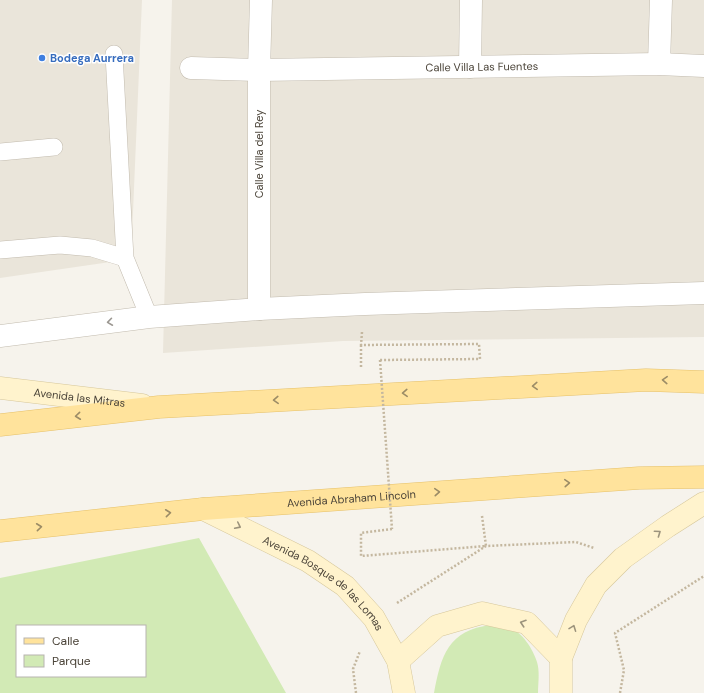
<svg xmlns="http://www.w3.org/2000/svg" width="704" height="693" font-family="'DM Sans',sans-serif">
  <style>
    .residential { fill: #eae5da }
    .green { fill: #d2eab5; fill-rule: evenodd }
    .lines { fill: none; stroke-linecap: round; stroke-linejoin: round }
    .lane-casing { stroke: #c2bbae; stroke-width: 18 }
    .street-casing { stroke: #c2bbae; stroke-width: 23 }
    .secondary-casing { stroke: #d6c79b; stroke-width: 23 }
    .primary-casing { stroke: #e6c16a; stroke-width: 23 }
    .path { stroke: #c4b79f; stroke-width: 2.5; stroke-dasharray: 2 2; stroke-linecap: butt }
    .lane { stroke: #fff; stroke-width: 17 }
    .street { stroke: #fff; stroke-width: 22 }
    .secondary { stroke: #fff3cd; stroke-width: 22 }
    .primary { stroke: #ffe39c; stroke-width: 22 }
    .path-bridge { stroke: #c4b79f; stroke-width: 2.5; stroke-dasharray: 2 2; stroke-linecap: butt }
    .oneway { stroke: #9c9892 }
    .oneway2 { stroke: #9c8c66 }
    .oneway3 { stroke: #9c937c }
    .shop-dot { fill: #3f7fe0; stroke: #fff; stroke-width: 1.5 }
    .labels { text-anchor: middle; stroke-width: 3; stroke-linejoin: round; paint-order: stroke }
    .shop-label { font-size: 11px; font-weight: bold; fill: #366cbe; stroke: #fff; text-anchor: start }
    .street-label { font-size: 11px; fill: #4b4439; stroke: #fff }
  </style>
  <rect width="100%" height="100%" fill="#f6f3ec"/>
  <path class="residential" d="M 0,0 L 142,0 L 131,259 L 0,278 Z
    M 172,0 L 704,0 L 704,337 L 343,341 L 163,353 Z"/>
  <path class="green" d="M 199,538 L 286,693 L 0,693 L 0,578 ZM 17,626 L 145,626 L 145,676 L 17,676 Z
    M 491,625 C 497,626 504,626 510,628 C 522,632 533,649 537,662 C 540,672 538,683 538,693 L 434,693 C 441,656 448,630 491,625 Z"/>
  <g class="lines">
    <g class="lane-casing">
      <path id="lane" d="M 114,54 L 125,258
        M 0,152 L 54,147
        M 0,250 L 60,245 L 92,248 L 125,258 L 149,317"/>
    </g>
    <g class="street-casing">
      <g id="street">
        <path d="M 659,64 L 661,0"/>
        <path d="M 470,67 L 471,0"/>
        <path id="s1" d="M 191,68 L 259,70 L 659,64 L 704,66"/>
        <path d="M 259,309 L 259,70 L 261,0"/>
        <path d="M 0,336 L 149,317 L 259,309 L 365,304 L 704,293"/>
      </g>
    </g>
    <g class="secondary-casing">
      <g id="secondary">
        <path id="s2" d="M 0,388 L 142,405"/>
        <path id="s3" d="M 203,509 L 308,561 L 345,586 L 374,618 L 398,661 L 404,693"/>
        <path d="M 398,661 L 437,626 L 482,613 L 527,623 L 561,658"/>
        <path d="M 561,693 L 561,658 L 576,620 L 596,585 L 623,558 L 668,526 L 704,503"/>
      </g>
    </g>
    <g class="primary-casing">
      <g id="primary">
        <path d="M 0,425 L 159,407 L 646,380 L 704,382"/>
        <path id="s4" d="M 0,531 L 203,509 L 639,478 L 704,477"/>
      </g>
    </g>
    <path class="path" d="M 362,332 L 361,345 L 479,344 L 480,359 L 380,360
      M 361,345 L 361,369
      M 392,529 L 361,533 L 361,556 L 486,546 L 482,516
      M 397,603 L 486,546 L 576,542 L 594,548
      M 356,693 L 353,669 L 360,651
      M 620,693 L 624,670 L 615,633 L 704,576"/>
    <use href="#lane" class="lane"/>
    <use href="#street" class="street"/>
    <use href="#secondary" class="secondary"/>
    <use href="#primary" class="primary"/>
    <path class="path-bridge" d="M 380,360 L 392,529"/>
  </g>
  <defs><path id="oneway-chevron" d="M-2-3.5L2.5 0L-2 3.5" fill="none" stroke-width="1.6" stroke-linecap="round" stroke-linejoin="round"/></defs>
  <use class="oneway" href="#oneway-chevron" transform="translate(110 322) rotate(172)"/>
  <g class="oneway2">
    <use href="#oneway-chevron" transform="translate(665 380) rotate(-177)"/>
    <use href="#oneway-chevron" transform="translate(535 386) rotate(177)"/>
    <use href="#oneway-chevron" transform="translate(405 393) rotate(177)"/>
    <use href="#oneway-chevron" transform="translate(276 400) rotate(177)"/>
    <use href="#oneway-chevron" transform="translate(78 416) rotate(174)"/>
    <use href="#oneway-chevron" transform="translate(567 483) rotate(-4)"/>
    <use href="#oneway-chevron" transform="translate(437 492) rotate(-4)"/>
    <use href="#oneway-chevron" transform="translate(168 513) rotate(-6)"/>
    <use href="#oneway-chevron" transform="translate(39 527) rotate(-6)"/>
  </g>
  <g class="oneway3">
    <use href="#oneway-chevron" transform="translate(238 526) rotate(26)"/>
    <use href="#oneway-chevron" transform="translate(658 533) rotate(-35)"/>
    <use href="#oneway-chevron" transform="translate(523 623) rotate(-162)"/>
    <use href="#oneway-chevron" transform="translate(573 628) rotate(-69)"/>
  </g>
  <circle class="shop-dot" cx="42" cy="58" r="4"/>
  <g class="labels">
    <g class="shop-label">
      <text x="50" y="62">Bodega Aurrera</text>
    </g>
    <g class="street-label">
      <text dy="4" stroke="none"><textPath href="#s1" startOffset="291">Calle Villa Las Fuentes</textPath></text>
      <text transform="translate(259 154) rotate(-90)" y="4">Calle Villa del Rey</text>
      <text dy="4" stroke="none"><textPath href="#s2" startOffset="80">Avenida las Mitras</textPath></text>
      <text dy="4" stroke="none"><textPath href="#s4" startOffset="353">Avenida Abraham Lincoln</textPath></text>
      <text dy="4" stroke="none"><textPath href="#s3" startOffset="143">Avenida Bosque de las Lomas</textPath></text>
    </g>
  </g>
  <rect x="16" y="625" width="130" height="52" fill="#ffffff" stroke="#b7b4b0"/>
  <rect x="24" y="638" width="20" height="6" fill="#ffe39c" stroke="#b7b4b0"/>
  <text x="52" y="645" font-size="12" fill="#4b4439">Calle</text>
  <rect x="24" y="655" width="20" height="12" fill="#d2eab5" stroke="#b7b4b0"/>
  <text x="52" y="665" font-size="12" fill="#4b4439">Parque</text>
</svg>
